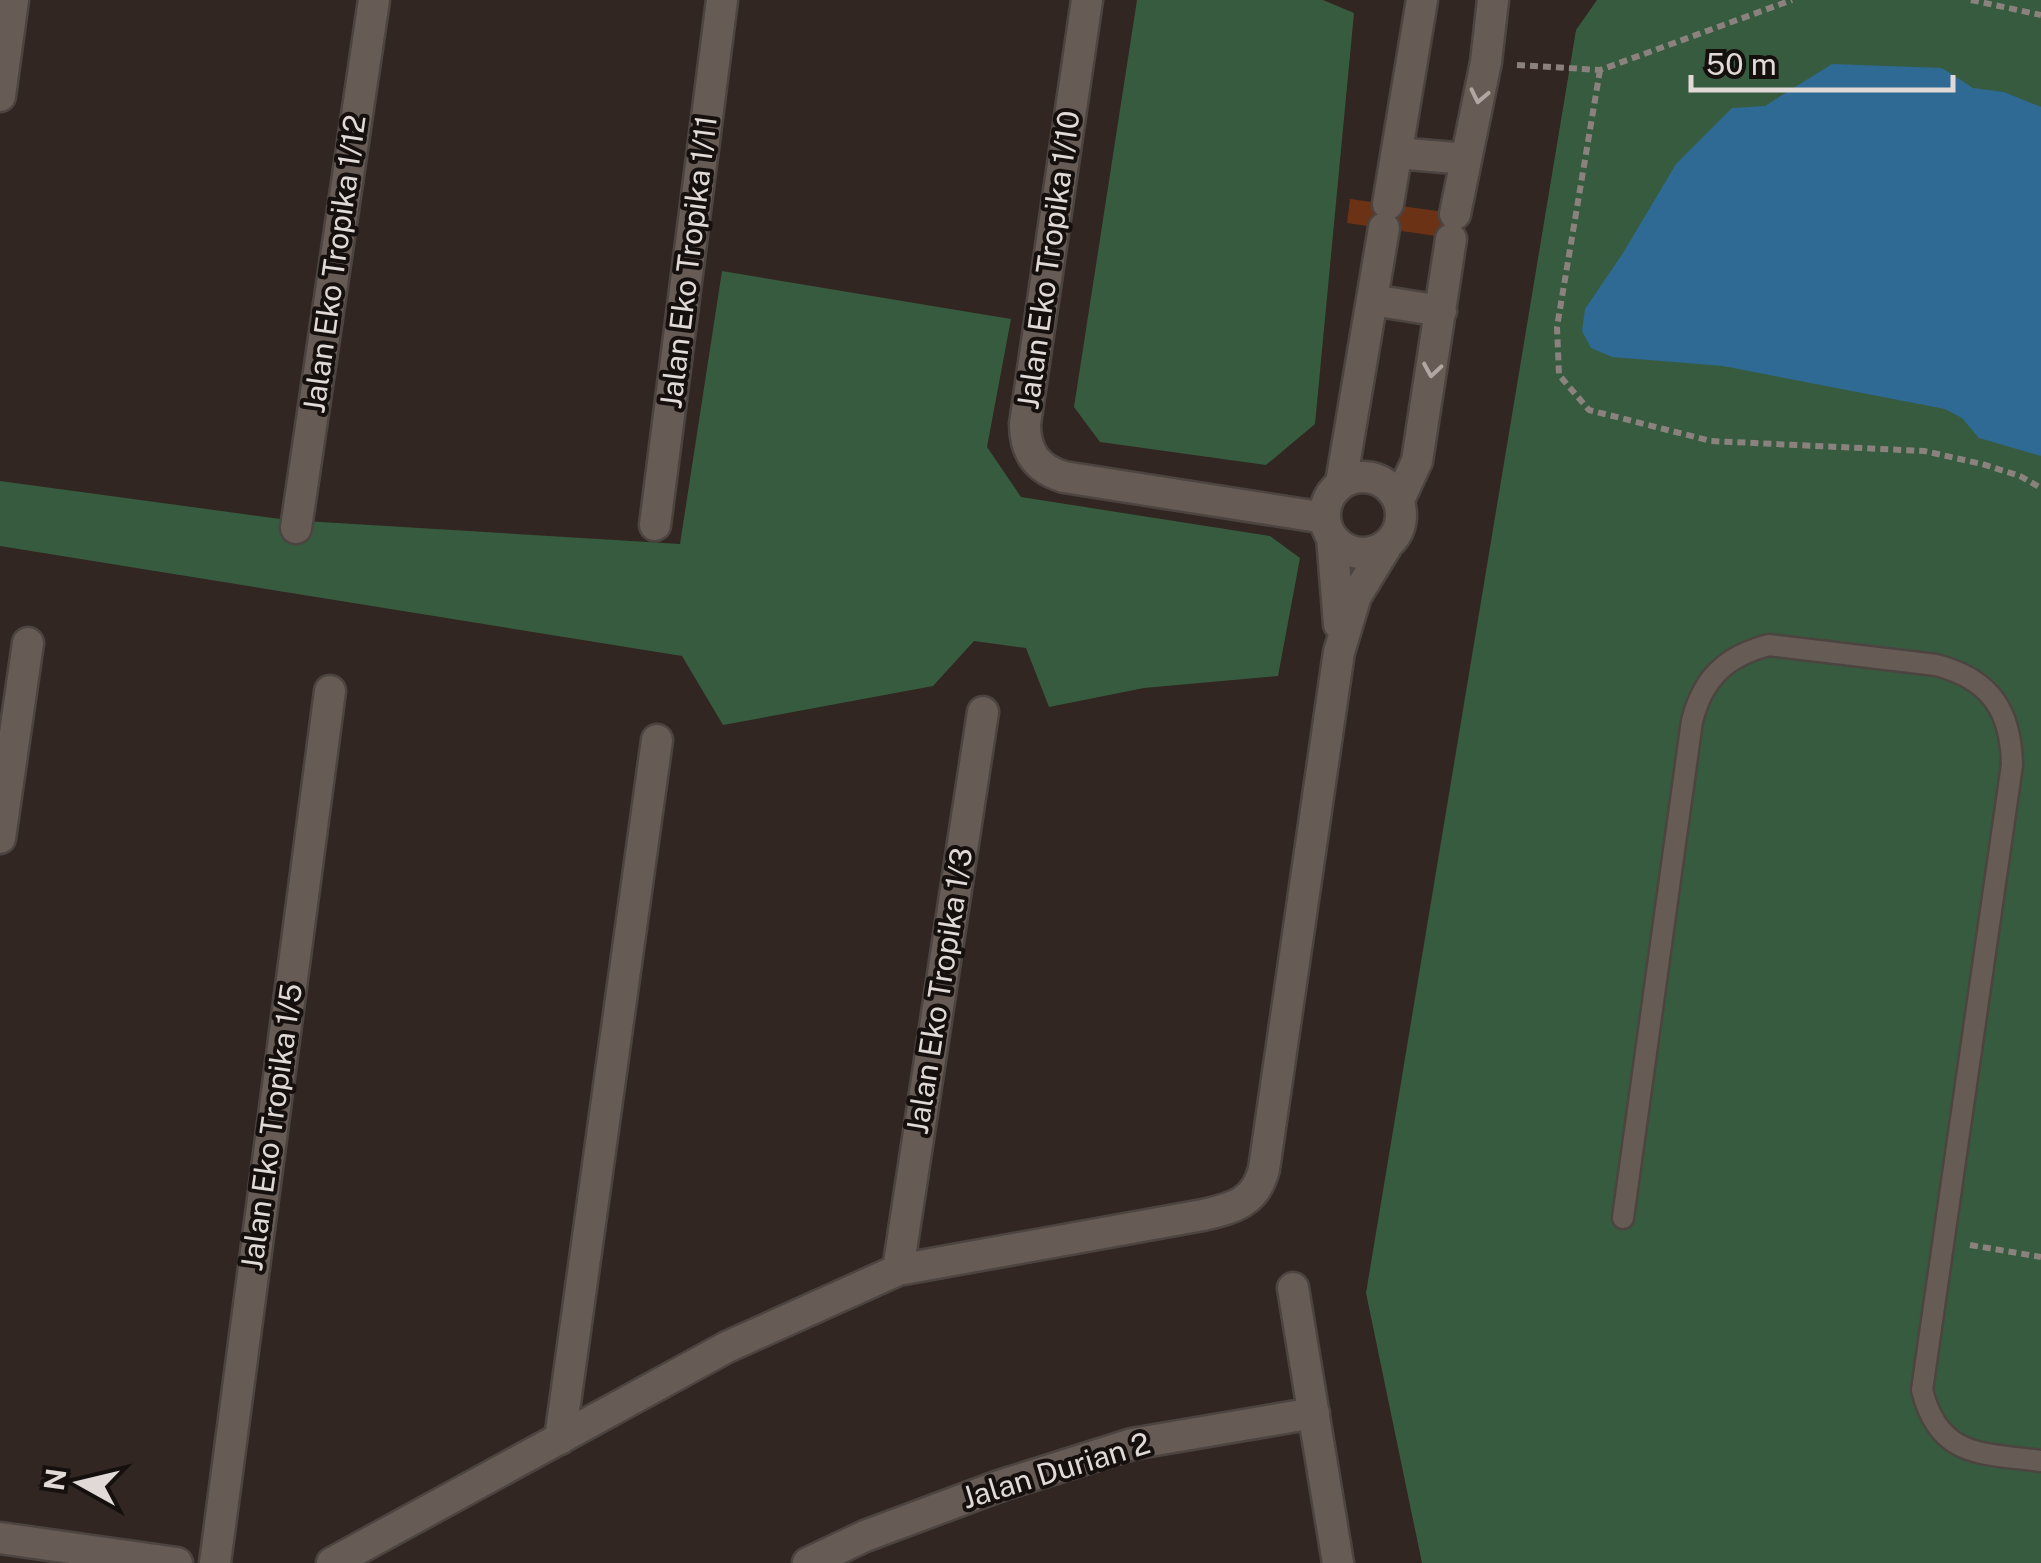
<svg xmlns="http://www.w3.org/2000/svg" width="2041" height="1563" font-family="'Public Sans',sans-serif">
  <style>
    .green { fill: #375b3f }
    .water { fill: #2f6a94 }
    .building { fill: #6b3215 }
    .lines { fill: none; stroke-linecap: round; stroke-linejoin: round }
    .lane-casing { stroke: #4c4440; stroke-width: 25 }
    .street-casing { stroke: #4c4440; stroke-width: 35 }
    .path { stroke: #8b827e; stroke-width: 6; stroke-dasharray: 8 5; stroke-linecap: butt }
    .lane { stroke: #675b55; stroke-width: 20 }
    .street { stroke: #675b55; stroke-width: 30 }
    .oneway { stroke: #b0a7a2 }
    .labels { text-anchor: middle; stroke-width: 8; stroke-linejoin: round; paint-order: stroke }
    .street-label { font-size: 30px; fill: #e0d9d6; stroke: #15100e }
  </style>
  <rect width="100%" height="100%" fill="#312621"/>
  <path class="green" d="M 1137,0 L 1323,0 L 1354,13 L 1315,424 L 1266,465 L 1100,442 L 1074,407 Z
    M 1597,0 L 2041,0 L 2041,1563 L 1422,1563 L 1366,1293 L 1576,30 Z
    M 722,271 L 1011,319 L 987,447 L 1021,497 L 1270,536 L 1300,558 L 1278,676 L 1144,688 L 1049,707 L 1026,648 L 974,641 L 933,686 L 723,725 L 682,656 L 0,546 L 0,481 L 288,520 L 680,544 Z"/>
  <path class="water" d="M 1832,64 L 1942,68 L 1973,88 L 2004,92 L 2041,107 L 2041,456 L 1979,438 L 1962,418 L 1945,409 L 1723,366 L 1612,357 L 1591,348 L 1582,331 L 1585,309 L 1623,253 L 1676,164 L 1732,108 L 1765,106 Z"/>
  <path class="building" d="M 1350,199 L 1467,215 L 1463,240 L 1347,223 Z"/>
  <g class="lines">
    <g class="lane-casing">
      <path id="lane" d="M 1623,1218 L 1692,721 C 1703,678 1726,656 1769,645 L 1936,665 C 1990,679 2011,710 2012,765 L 1922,1390 C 1939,1458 1981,1453 2041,1461"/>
    </g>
    <g class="street-casing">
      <path id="street" d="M 1087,0 L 1025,424 C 1025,452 1037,469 1064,477 L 1325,518
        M 0,96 L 13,0
        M 1397,153 L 1466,159
        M 1388,204 L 1422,0
        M 1455,214 L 1486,62 L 1493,0
        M 1372,300 L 1441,311
        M1325 515a38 38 0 1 1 76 0a38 38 0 1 1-76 0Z
        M 1341,483 L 1384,228
        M 1399,500 L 1417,461 L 1451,239
        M 655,525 L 722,0
        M 296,528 L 374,0
        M 1332,537 L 1339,624
        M 0,838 L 28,643
        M 898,1270 L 983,712
        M 1293,1288 L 1338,1563
        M 560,1439 L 657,740
        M 0,1538 L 177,1563
        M 215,1563 L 330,691
        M 332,1563 L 727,1347 L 898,1270 L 1203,1215 C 1234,1208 1256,1202 1264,1169 L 1339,652 L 1356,596 L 1386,547
        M 808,1563 L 865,1536 L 999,1486 L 1132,1444 L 1314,1413"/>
    </g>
    <path class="path" d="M 1971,0 L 2041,15
      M 1517,65 L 1600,70 L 1792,0
      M 1600,70 L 1557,327 L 1559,375 L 1589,410 L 1711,441 L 1924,451 L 1982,464 L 2020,476 L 2041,488
      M 1970,1245 L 2041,1257"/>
    <use href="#lane" class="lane"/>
    <use href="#street" class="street"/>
  </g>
  <defs><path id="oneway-chevron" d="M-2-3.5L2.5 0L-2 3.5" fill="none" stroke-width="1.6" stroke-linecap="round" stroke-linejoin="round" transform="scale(2.5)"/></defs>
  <g class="oneway">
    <use href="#oneway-chevron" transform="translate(1479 96) rotate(102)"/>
    <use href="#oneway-chevron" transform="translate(1432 370) rotate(99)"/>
  </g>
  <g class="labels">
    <g class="street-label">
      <text transform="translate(1049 260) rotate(-82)" y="10">Jalan Eko Tropika 1/10</text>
      <text transform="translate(689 262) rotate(-83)" y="10">Jalan Eko Tropika 1/11</text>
      <text transform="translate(335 264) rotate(-82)" y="10">Jalan Eko Tropika 1/12</text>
      <text transform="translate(940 991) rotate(-81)" y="10">Jalan Eko Tropika 1/3</text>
      <text transform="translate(272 1127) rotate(-82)" y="10">Jalan Eko Tropika 1/5</text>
      <text transform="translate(1056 1471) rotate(-17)" y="10">Jalan Durian 2</text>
    </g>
  </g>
  <g transform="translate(80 1483) rotate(278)" stroke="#15100e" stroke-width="8" paint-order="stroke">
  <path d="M0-8L18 38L0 25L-18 38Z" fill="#e0d9d6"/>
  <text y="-15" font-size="28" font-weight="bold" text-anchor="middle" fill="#e0d9d6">N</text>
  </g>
  <path d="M1691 75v15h262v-15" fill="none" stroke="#e0d9d6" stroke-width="5"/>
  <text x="1706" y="75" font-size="30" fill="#e0d9d6" stroke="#15100e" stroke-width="8" paint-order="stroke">50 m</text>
</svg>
